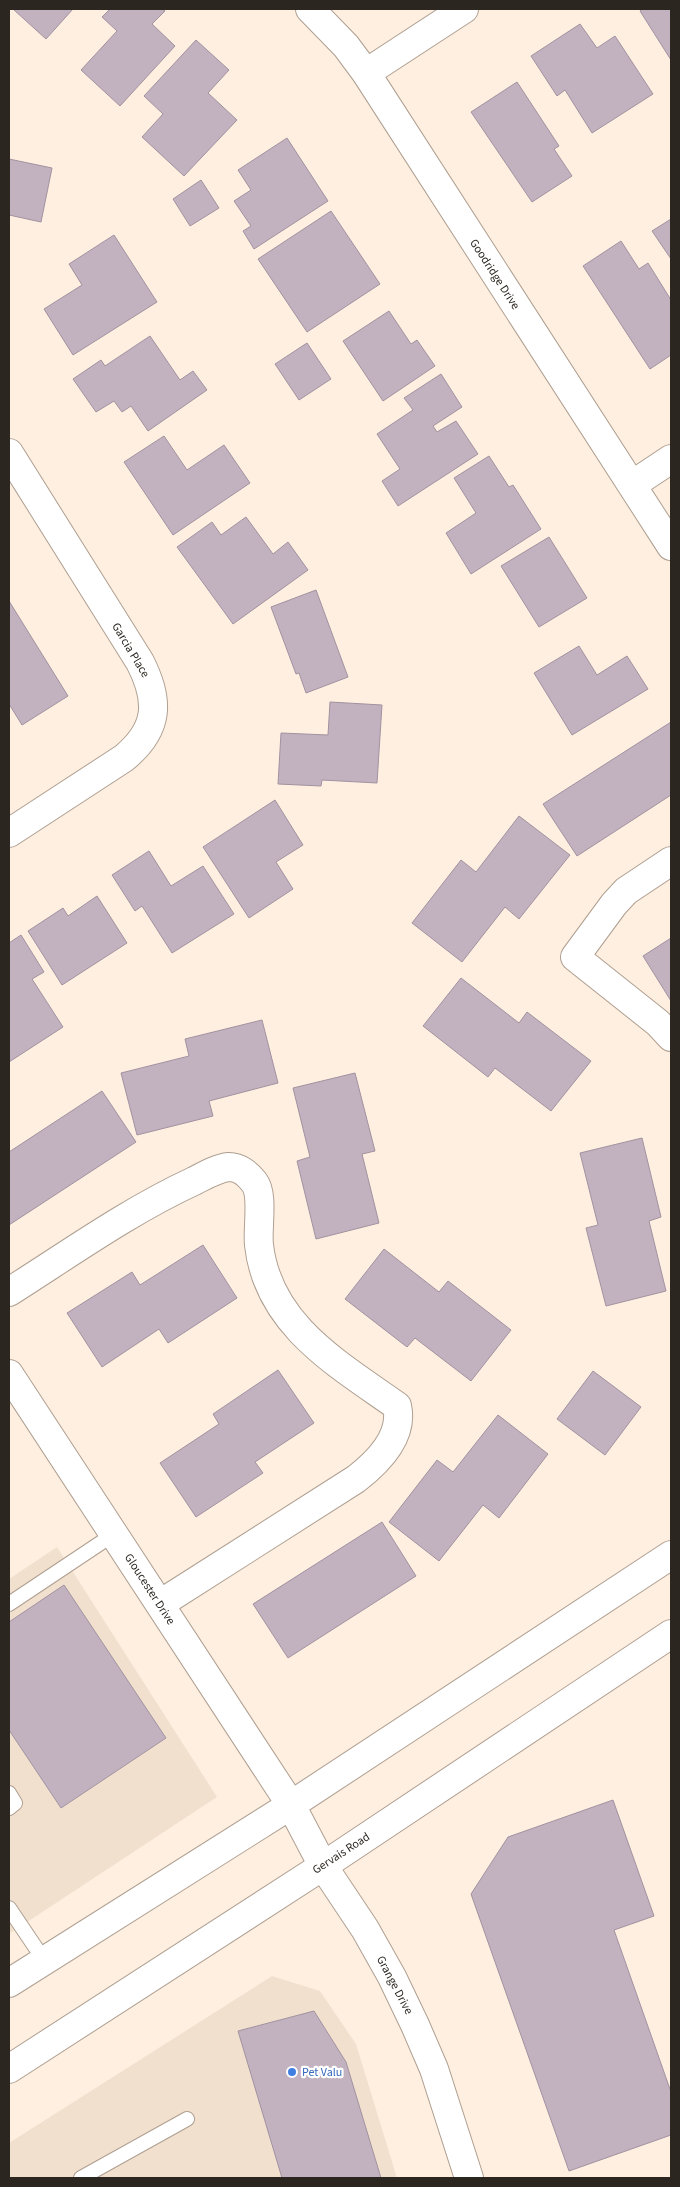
<svg xmlns="http://www.w3.org/2000/svg" width="680" height="2187" font-family="'Source Sans 3',sans-serif">
  <style>
    .commercial { fill: #f2e0cf }
    .building { fill: #c2b2c0; stroke: #a192a0 }
    .lines { fill: none; stroke-linecap: round; stroke-linejoin: round }
    .lane-casing { stroke: #ae9f91; stroke-width: 16 }
    .street-casing { stroke: #ae9f91; stroke-width: 30 }
    .secondary-casing { stroke: #ae9f91; stroke-width: 30 }
    .lane { stroke: #fff; stroke-width: 14 }
    .street { stroke: #fff; stroke-width: 28 }
    .secondary { stroke: #fff; stroke-width: 28 }
    .shop-dot { fill: #3f7fe0; stroke: #fff; stroke-width: 2 }
    .labels { text-anchor: middle; stroke-width: 4.5; stroke-linejoin: round; paint-order: stroke }
    .street-label { font-size: 12px; fill: #2b2620; stroke: #fff }
    .shop-label { font-size: 12px; fill: #366cbe; stroke: #fff; text-anchor: start }
  </style>
  <rect width="100%" height="100%" fill="#ffefe0"/>
  <path class="commercial" d="M 57,1547 L 217,1797 L 9,1934 L 9,1579 Z
    M 272,1976 L 320,1991 L 356,2044 L 397,2178 L 9,2178 L 9,2143 Z"/>
  <path class="building" d="M 13,9 L 73,9 L 46,39 Z
    M 110,9 L 162,9 L 165,11 L 152,24 L 175,46 L 120,106 L 81,70 L 117,31 L 102,17 Z
    M 643,9 L 671,9 L 671,60 L 640,11 Z
    M 580,24 L 597,48 L 615,36 L 653,94 L 592,133 L 565,90 L 557,96 L 531,56 Z
    M 196,40 L 229,70 L 208,93 L 237,120 L 184,176 L 142,137 L 163,114 L 144,96 Z
    M 517,82 L 559,146 L 554,149 L 572,176 L 532,202 L 471,112 Z
    M 287,138 L 328,201 L 254,249 L 243,231 L 251,226 L 234,201 L 251,190 L 238,170 Z
    M 9,159 L 52,168 L 41,222 L 9,215 Z
    M 201,180 L 219,208 L 190,226 L 173,199 Z
    M 331,211 L 380,284 L 307,332 L 258,259 Z
    M 671,219 L 671,259 L 652,231 Z
    M 114,235 L 157,302 L 73,355 L 44,309 L 82,285 L 69,264 Z
    M 621,241 L 639,269 L 648,263 L 671,300 L 671,355 L 650,369 L 583,266 Z
    M 389,311 L 411,344 L 417,340 L 435,366 L 383,401 L 343,341 Z
    M 150,336 L 180,380 L 193,371 L 207,390 L 148,431 L 131,406 L 122,412 L 114,401 L 96,412 L 73,379 L 101,360 L 105,366 Z
    M 307,343 L 331,379 L 299,400 L 275,364 Z
    M 441,374 L 462,407 L 433,426 L 437,432 L 456,421 L 478,454 L 398,506 L 382,481 L 400,469 L 377,434 L 413,410 L 404,398 Z
    M 164,436 L 187,470 L 224,445 L 250,483 L 173,535 L 124,462 Z
    M 489,456 L 509,487 L 513,485 L 541,529 L 471,574 L 446,533 L 476,513 L 454,478 Z
    M 246,517 L 273,554 L 288,542 L 308,570 L 233,624 L 177,547 L 212,522 L 221,535 Z
    M 549,537 L 587,598 L 539,627 L 501,566 Z
    M 316,590 L 348,677 L 306,693 L 299,673 L 296,674 L 271,607 Z
    M 9,601 L 68,696 L 22,725 L 9,704 Z
    M 579,646 L 597,675 L 627,656 L 648,689 L 572,735 L 534,673 Z
    M 330,702 L 382,705 L 377,783 L 322,780 L 321,786 L 278,784 L 281,733 L 328,735 Z
    M 671,722 L 671,795 L 577,856 L 543,804 Z
    M 275,800 L 303,845 L 276,862 L 293,889 L 249,918 L 203,847 Z
    M 519,816 L 570,855 L 519,919 L 505,907 L 462,962 L 412,923 L 461,860 L 476,872 Z
    M 149,851 L 171,886 L 203,866 L 234,914 L 172,953 L 142,906 L 135,911 L 112,875 Z
    M 97,896 L 127,943 L 62,985 L 28,931 L 63,908 L 68,916 Z
    M 21,935 L 44,972 L 32,979 L 63,1027 L 9,1062 L 9,943 Z
    M 671,938 L 671,1001 L 643,956 Z
    M 461,978 L 519,1023 L 527,1012 L 591,1061 L 551,1111 L 495,1068 L 488,1077 L 423,1026 Z
    M 262,1020 L 278,1083 L 209,1101 L 213,1116 L 137,1135 L 121,1073 L 189,1056 L 185,1039 Z
    M 355,1073 L 375,1151 L 362,1154 L 379,1223 L 316,1239 L 297,1161 L 310,1157 L 293,1088 Z
    M 102,1091 L 136,1142 L 9,1225 L 9,1152 Z
    M 642,1138 L 661,1217 L 649,1221 L 666,1291 L 606,1306 L 586,1228 L 598,1225 L 580,1153 Z
    M 203,1245 L 237,1298 L 168,1343 L 159,1329 L 102,1367 L 67,1313 L 132,1272 L 140,1285 Z
    M 384,1249 L 439,1292 L 448,1281 L 511,1330 L 471,1381 L 415,1338 L 407,1347 L 345,1299 Z
    M 278,1370 L 314,1423 L 255,1462 L 263,1473 L 196,1517 L 160,1463 L 219,1424 L 213,1414 Z
    M 593,1371 L 641,1407 L 605,1455 L 557,1419 Z
    M 498,1415 L 548,1454 L 499,1518 L 483,1505 L 439,1561 L 389,1522 L 437,1460 L 453,1472 Z
    M 382,1522 L 416,1576 L 288,1658 L 253,1604 Z
    M 64,1585 L 166,1738 L 61,1808 L 9,1730 L 9,1622 Z
    M 613,1800 L 654,1916 L 614,1930 L 671,2092 L 671,2135 L 569,2171 L 471,1894 L 508,1837 Z
    M 314,2011 L 346,2062 L 381,2178 L 282,2178 L 238,2031 Z"/>
  <g class="lines">
    <g class="lane-casing">
      <path id="lane" d="M 9,1604 L 114,1534
        M 9,1793 L 15,1803 L 9,1808
        M 9,1908 L 44,1960
        M 81,2178 L 187,2119"/>
    </g>
    <g class="street-casing">
      <path id="street" d="M 310,9 L 346,46 L 366,73 L 671,546
        M 366,73 L 464,9
        M 9,453 L 140,662 C 160,701 159,729 124,758 L 9,833
        M 632,485 L 671,459
        M 671,861 L 626,891 L 614,904 L 575,957 L 658,1023 L 671,1037
        M 9,1292 C 69,1254 129,1211 194,1181 C 204,1176 217,1168 229,1167 C 239,1167 248,1174 254,1182 C 264,1194 257,1229 259,1245 C 268,1325 338,1364 397,1406 C 404,1436 378,1462 356,1479 L 160,1604
        M 9,1374 L 291,1805 L 323,1866 L 365,1929 L 392,1977 L 415,2025 L 434,2069 L 469,2178"/>
    </g>
    <g class="secondary-casing">
      <path id="secondary" d="M 9,1983 L 291,1805 L 671,1555
        M 9,2069 L 323,1866 L 671,1634"/>
    </g>
    <use href="#lane" class="lane"/>
    <use href="#street" class="street"/>
    <use href="#secondary" class="secondary"/>
  </g>
  <circle class="shop-dot" cx="292" cy="2072" r="5"/>
  <g class="labels">
    <g class="street-label">
      <text transform="translate(495 274) rotate(57)" y="4">Goodridge Drive</text>
      <text transform="translate(131 650) rotate(59)" y="4">Garcia Place</text>
      <text transform="translate(150 1589) rotate(57)" y="4">Gloucester Drive</text>
      <text transform="translate(341 1853) rotate(-33)" y="4">Gervais Road</text>
      <text transform="translate(395 1985) rotate(62)" y="4">Grange Drive</text>
    </g>
    <g class="shop-label">
      <text x="302" y="2076">Pet Valu</text>
    </g>
  </g>
  <rect width="680" height="2187" fill="none" stroke="#2b2620" stroke-width="20"/>
</svg>
